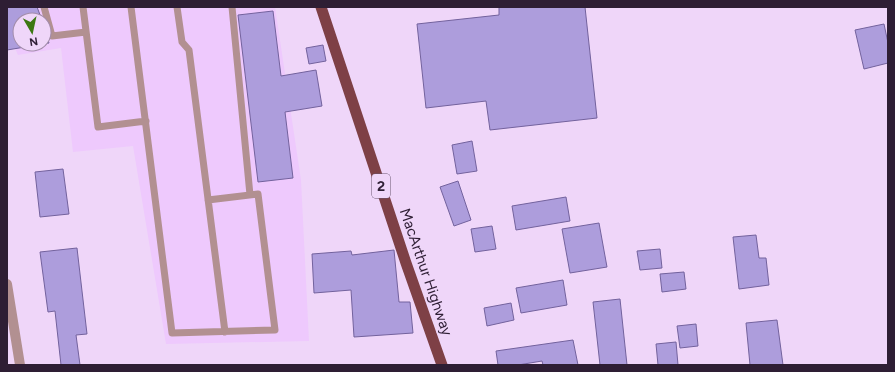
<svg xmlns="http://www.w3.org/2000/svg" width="895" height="372" font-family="Figtree,sans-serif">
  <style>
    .built { fill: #eec9fd; fill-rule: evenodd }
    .building { fill: #ad9ddc; stroke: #73629d }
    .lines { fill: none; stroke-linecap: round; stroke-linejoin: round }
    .service { stroke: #b29091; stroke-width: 7 }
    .minor { stroke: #b29091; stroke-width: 10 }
    .trunk { stroke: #7e4046; stroke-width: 11 }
    .labels { text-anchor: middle; stroke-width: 3; stroke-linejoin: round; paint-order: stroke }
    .shield { fill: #efd6f9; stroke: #68556f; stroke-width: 1 }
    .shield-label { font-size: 14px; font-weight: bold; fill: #2e1e34 }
    .street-label { font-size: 15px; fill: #2e1e34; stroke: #efd6f9 }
  </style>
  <rect width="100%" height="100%" fill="#efd6f9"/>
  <path class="built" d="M 7,7 L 275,7 L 301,180 L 309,341 L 166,344 L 133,146 L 73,152 L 61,48 L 18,55 L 7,31 ZM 20,20 L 44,20 L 44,44 L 20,44 Z"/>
  <path class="building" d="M 7,7 L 37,7 L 42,20 L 20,20 L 20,44 L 44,44 L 44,27 L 49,43 L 7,50 Z
    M 499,7 L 585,7 L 597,118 L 490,130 L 486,101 L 426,108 L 417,24 L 499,15 Z
    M 273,11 L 281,76 L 316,70 L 322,106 L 285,112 L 293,178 L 258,182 L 238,15 Z
    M 884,24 L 888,43 L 888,63 L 864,69 L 855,30 Z
    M 323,45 L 326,61 L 309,64 L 306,48 Z
    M 472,141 L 477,171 L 457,174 L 452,145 Z
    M 63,169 L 69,214 L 40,217 L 35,172 Z
    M 458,181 L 471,220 L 454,226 L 440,187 Z
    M 566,197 L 570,221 L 516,230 L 512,206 Z
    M 599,223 L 607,267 L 570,273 L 562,229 Z
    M 492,226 L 496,249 L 475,252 L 471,229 Z
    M 756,235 L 759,258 L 766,258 L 769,285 L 739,289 L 733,237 Z
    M 77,248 L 87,334 L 76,335 L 80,365 L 61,365 L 55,311 L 48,312 L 40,252 Z
    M 660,249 L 662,268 L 640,270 L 637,251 Z
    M 394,250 L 399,302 L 410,302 L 413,333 L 354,337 L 351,290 L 314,293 L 312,254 L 351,251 L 352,255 Z
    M 684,272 L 686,289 L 662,292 L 660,274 Z
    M 563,280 L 567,305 L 521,313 L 516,288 Z
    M 620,299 L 627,365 L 600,365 L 593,302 Z
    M 511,303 L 514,320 L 487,326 L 484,308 Z
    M 777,320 L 783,365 L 750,365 L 746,323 Z
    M 696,324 L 698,346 L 680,348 L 677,326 Z
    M 573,340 L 578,365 L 543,365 L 542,361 L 518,365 L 498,365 L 496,351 Z
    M 676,342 L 678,365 L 658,365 L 656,344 Z"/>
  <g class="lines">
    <path class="service" d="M 44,7 L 52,36 L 86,32
      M 83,7 L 98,127 L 146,121
      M 131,7 L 172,333 L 275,330 L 258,194 L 208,200
      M 177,7 L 182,42 L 189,50 L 225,332
      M 232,7 L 250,195"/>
    <path class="minor" d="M 7,284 L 20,365"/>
    <path class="trunk" d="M 321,7 L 406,263 L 442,365"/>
  </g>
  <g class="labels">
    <rect class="shield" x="372" y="174" width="18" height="24" rx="3"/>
    <g class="shield-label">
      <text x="381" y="191">2</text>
    </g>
    <g class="street-label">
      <text transform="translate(426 272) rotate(71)" y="5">MacArthur Highway</text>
    </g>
  </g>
  <rect width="895" height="372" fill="none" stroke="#2e1e34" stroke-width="16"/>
  <g transform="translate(32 32) rotate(171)"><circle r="19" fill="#efd6f9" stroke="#a28caa"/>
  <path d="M0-3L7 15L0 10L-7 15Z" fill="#3c7812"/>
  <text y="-6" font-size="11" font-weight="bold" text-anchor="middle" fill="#2e1e34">N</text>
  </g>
</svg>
